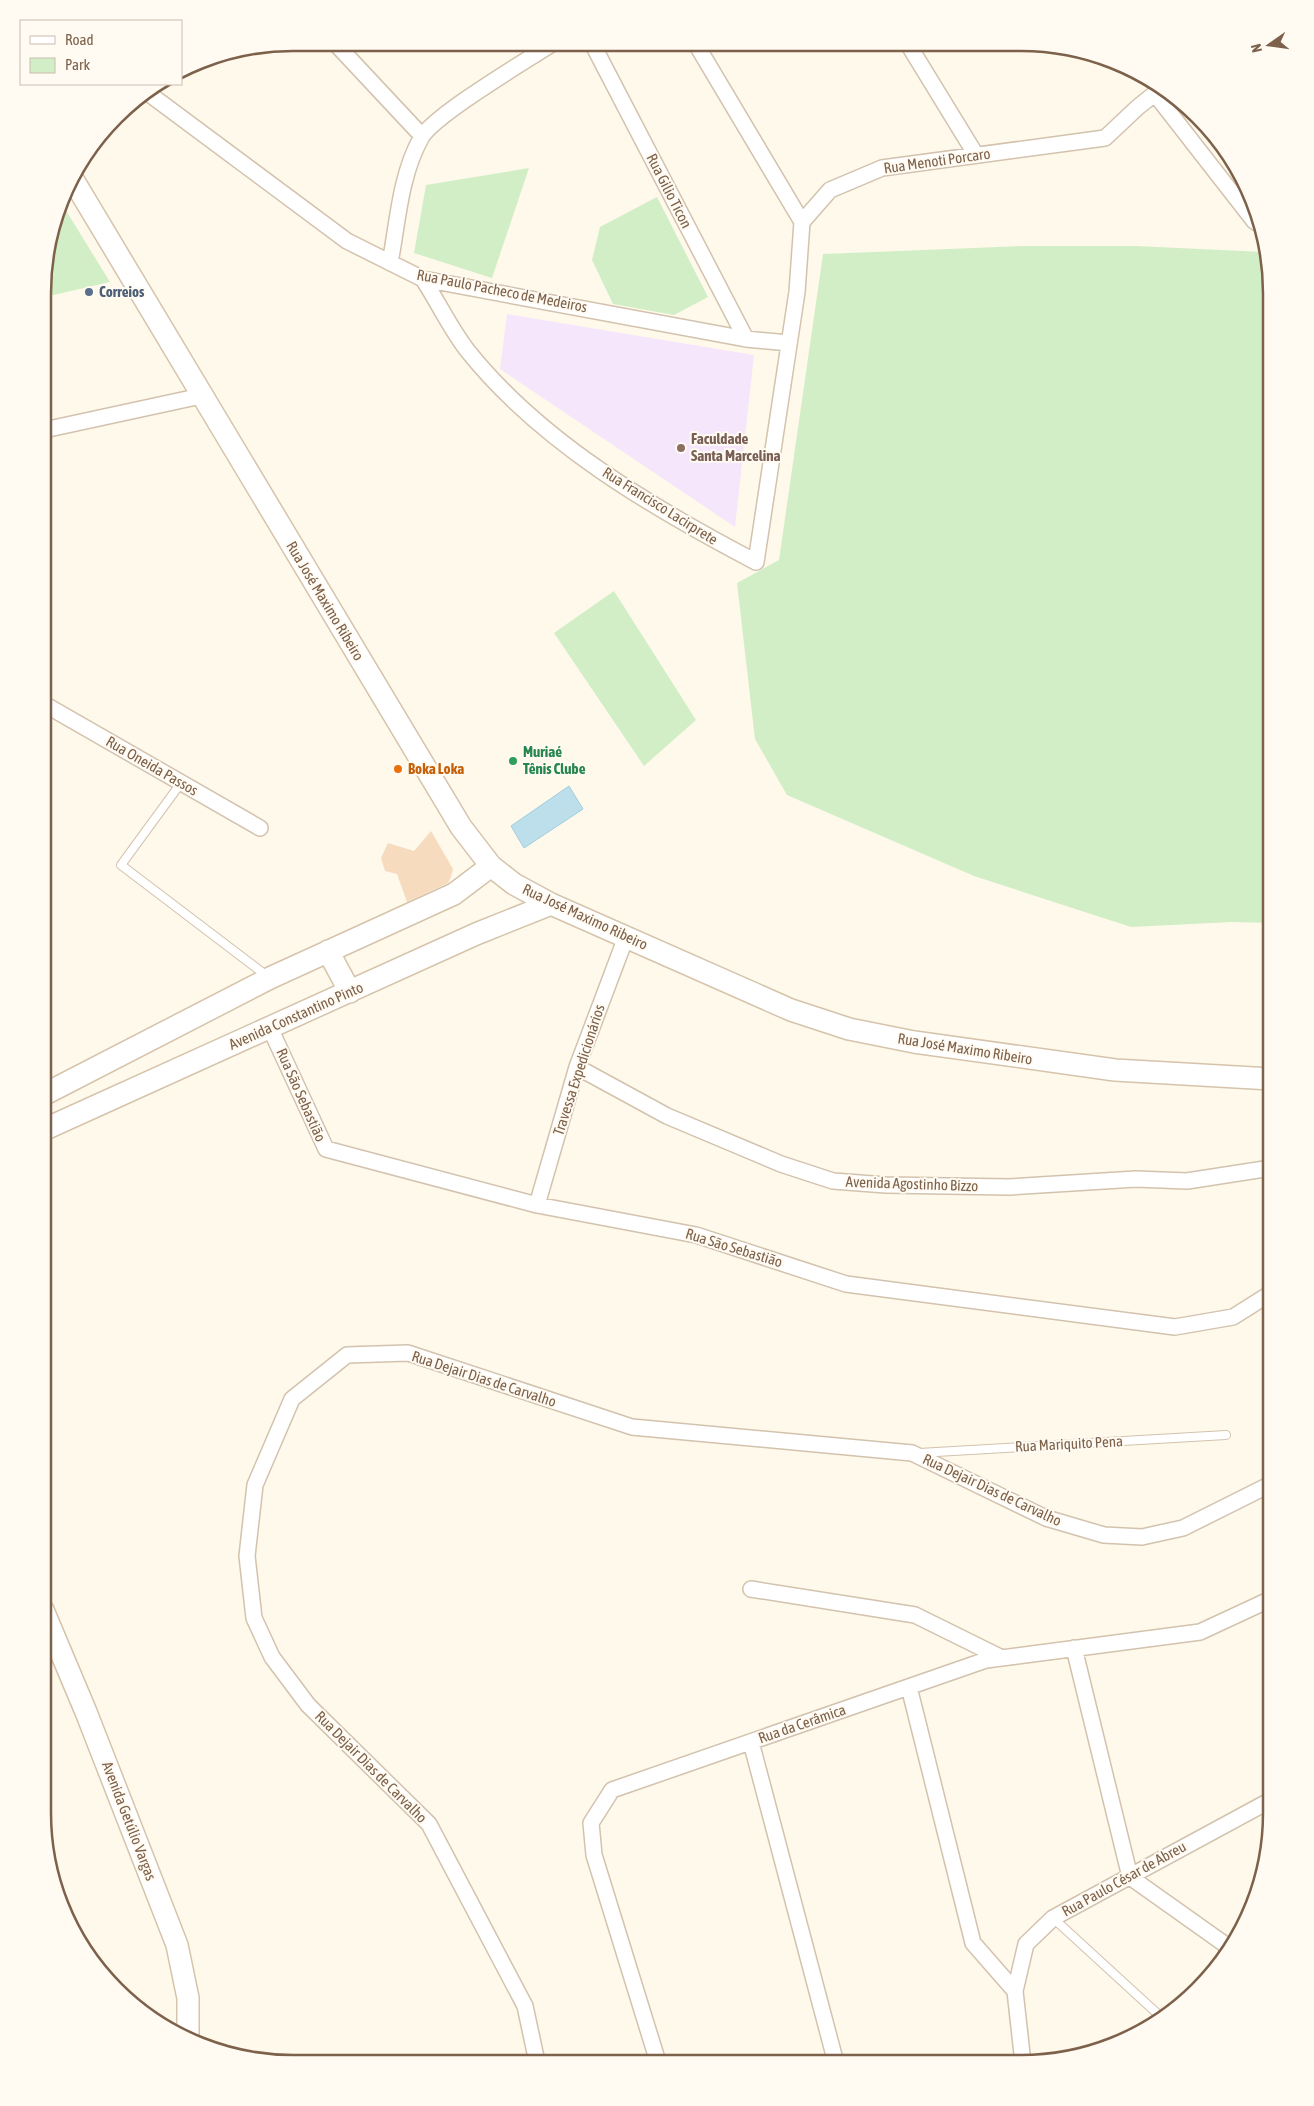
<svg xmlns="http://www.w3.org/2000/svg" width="1314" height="2106" font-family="'Asap Condensed',sans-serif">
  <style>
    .education { fill: #f6e6fb }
    .green { fill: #d2eec6 }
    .water { fill: #bcdfeb; stroke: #a1cede }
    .building { fill: #f6dbbf }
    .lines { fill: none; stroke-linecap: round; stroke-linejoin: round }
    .lane-casing { stroke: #d3c2ae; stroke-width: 10 }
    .street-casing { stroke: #d3c2ae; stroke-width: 18 }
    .secondary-casing { stroke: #d6c3ab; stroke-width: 24 }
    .lane { stroke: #fff; stroke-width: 8 }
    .street { stroke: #fff; stroke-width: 15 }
    .secondary { stroke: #fff; stroke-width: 21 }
    .service-dot { fill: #5c6f8a; stroke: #fffbf3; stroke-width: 2 }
    .education-dot { fill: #8d6e63; stroke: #fffbf3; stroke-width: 2 }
    .leisure-dot { fill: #2e9e5b; stroke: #fffbf3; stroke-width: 2 }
    .food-dot { fill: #e8710a; stroke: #fffbf3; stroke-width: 2 }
    .labels { text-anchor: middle; stroke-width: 4; stroke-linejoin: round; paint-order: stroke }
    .street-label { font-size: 15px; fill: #7d614a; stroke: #fffbf3 }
    .service-label { font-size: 15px; font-weight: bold; fill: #4e5e75; stroke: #fffbf3; text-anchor: start }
    .education-label { font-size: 15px; font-weight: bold; fill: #785e54; stroke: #fffbf3; text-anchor: start }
    .leisure-label { font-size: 15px; font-weight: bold; fill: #27864d; stroke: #fffbf3; text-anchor: start }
    .food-label { font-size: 15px; font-weight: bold; fill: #c56008; stroke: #fffbf3; text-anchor: start }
    .rim { fill: none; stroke: #7d614a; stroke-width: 2.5 }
  </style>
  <rect width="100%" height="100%" fill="#fef9ea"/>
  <path class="education" d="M 507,314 L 754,355 L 735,527 L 500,369 Z"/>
  <path class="green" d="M 529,168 L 492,278 L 414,253 L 426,185 Z
    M 657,197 L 708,297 L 674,315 L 613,304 L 592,260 L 600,227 Z
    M 62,204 L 110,282 L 45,297 L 45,261 Z
    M 1025,246 L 1136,246 L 1263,252 L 1271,294 L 1271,923 L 1231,922 L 1131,927 L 974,876 L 787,795 L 755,739 L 737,583 L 779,560 L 823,254 Z
    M 614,591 L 696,720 L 644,766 L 554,633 Z"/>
  <path class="water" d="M 569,786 L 583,809 L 524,848 L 511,826 Z"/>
  <path class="building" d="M 431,831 L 453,869 L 451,877 L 448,883 L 407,902 L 397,874 L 385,871 L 381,858 L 388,843 L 414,851 Z"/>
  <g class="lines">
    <g class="lane-casing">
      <path id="lane" d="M 181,783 L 121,865 L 267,976
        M 919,1453 L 1226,1435
        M 1053,1918 L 1160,2016 L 1160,2020"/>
    </g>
    <g class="street-casing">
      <path id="street" d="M 335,43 L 422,136
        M 592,43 L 746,339
        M 696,44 L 802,222
        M 908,44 L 976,155
        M 148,93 L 347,241 L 423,279 L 746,339 L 789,343
        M 1155,94 L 1254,221 L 1257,223
        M 390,263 C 398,221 400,176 421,138 C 434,115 526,61 553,43
        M 423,279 C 438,302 450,328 467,350 C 540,442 653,508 756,562 L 797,292 L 802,222 L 830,190 L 882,168 L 1105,138 L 1138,107 L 1162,88
        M 44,430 L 201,396
        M 44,704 L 260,828
        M 270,1028 L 326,1149 L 537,1205 L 696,1235 L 846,1284 L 1175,1327 L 1233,1317 L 1271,1293
        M 577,1067 L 667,1116 L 781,1164 L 833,1181 L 886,1185 L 1009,1187 L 1136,1179 L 1187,1181 L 1271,1168
        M 537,1205 L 577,1067 L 626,937
        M 751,1589 L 915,1615 L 1002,1658
        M 1074,1648 L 1130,1877 L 1230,1948
        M 909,1687 L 973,1943 L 1015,1991
        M 751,1742 L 836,2063
        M 537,2062 L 525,2006 L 429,1824 L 308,1705 L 272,1657 L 254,1618 L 247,1556 L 255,1485 L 292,1399 L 347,1355 L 408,1353 L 632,1427 L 912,1453 L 1046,1518 L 1104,1535 L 1142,1537 L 1183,1528 L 1271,1484
        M 658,2062 L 594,1855 L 591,1823 L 612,1790 L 986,1660 L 1200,1632 L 1271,1599
        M 1023,2063 L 1015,1991 L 1026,1944 L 1053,1918 L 1271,1800"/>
    </g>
    <g class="secondary-casing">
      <path id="secondary" d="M 72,178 L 461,827 L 491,866 L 514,884 L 551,904 L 791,1010 L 849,1029 L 914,1042 L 1115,1070 L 1271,1079
        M 328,951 L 350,992
        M 43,1095 L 270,978 L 454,894 L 491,866
        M 43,1130 L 476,934 L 551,904
        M 43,1610 L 86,1712 L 177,1945 L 188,1998 L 188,2039"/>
    </g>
    <use href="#lane" class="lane"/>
    <use href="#street" class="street"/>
    <use href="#secondary" class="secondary"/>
  </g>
  <circle class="service-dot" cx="89" cy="292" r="5"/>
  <circle class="education-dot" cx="681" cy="448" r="5"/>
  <circle class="leisure-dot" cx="513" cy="761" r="5"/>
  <circle class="food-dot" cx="398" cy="769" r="5"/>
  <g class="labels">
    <g class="street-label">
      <text transform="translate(937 161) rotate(-8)" y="5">Rua Menoti Porcaro</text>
      <text transform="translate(669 191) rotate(63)" y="5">Rua Gilio Ticon</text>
      <text transform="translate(502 291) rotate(11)" y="5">Rua Paulo Pacheco de Medeiros</text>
      <text transform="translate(660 506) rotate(32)" y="5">Rua Francisco Lacirprete</text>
      <text transform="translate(325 601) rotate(59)" y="5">Rua José Maximo Ribeiro</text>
      <text transform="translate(152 766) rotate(30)" y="5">Rua Oneida Passos</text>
      <text transform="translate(585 917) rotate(25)" y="5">Rua José Maximo Ribeiro</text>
      <text transform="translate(296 1016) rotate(-24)" y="5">Avenida Constantino Pinto</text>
      <text transform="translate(965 1049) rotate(9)" y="5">Rua José Maximo Ribeiro</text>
      <text transform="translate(579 1070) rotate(-72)" y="5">Travessa Expedicionários</text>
      <text transform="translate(301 1095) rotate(66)" y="5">Rua São Sebastião</text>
      <text transform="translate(912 1184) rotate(2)" y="5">Avenida Agostinho Bizzo</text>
      <text transform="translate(734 1248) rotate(17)" y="5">Rua São Sebastião</text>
      <text transform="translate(484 1379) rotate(18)" y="5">Rua Dejair Dias de Carvalho</text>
      <text transform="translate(1069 1444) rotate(-3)" y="5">Rua Mariquito Pena</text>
      <text transform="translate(992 1490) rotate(25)" y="5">Rua Dejair Dias de Carvalho</text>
      <text transform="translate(802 1724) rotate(-19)" y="5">Rua da Cerâmica</text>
      <text transform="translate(371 1767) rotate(45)" y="5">Rua Dejair Dias de Carvalho</text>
      <text transform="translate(129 1821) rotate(69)" y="5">Avenida Getúlio Vargas</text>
      <text transform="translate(1124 1879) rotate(-29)" y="5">Rua Paulo César de Abreu</text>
    </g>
    <g class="service-label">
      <text x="99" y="297">Correios</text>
    </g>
    <g class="education-label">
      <text x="691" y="444">Faculdade<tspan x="691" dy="17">Santa Marcelina</tspan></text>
    </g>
    <g class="leisure-label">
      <text x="523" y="757">Muriaé<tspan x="523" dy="17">Tênis Clube</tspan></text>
    </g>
    <g class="food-label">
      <text x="408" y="774">Boka Loka</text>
    </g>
  </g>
  <path d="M0 0H1314V2106H0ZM293 51H1021A242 242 0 0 1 1263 293V1813A242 242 0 0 1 1021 2055H293A242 242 0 0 1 51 1813V293A242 242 0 0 1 293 51Z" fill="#fffbf3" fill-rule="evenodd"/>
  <path class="rim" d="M293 51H1021A242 242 0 0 1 1263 293V1813A242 242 0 0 1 1021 2055H293A242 242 0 0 1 51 1813V293A242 242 0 0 1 293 51Z"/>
  <rect x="20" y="20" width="162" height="65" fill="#fffbf3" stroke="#cbbdaf"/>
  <rect x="30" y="36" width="25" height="8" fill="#ffffff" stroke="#cbbdaf"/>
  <text x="65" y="45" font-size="15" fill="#7d614a">Road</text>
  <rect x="30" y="58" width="25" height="15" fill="#d2eec6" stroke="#cbbdaf"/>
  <text x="65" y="70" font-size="15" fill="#7d614a">Park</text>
  <g transform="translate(1269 45) rotate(256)" stroke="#fffbf3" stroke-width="4" paint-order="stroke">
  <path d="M0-4L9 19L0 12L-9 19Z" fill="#7d614a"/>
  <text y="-8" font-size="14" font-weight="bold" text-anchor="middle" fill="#7d614a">N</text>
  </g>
</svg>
